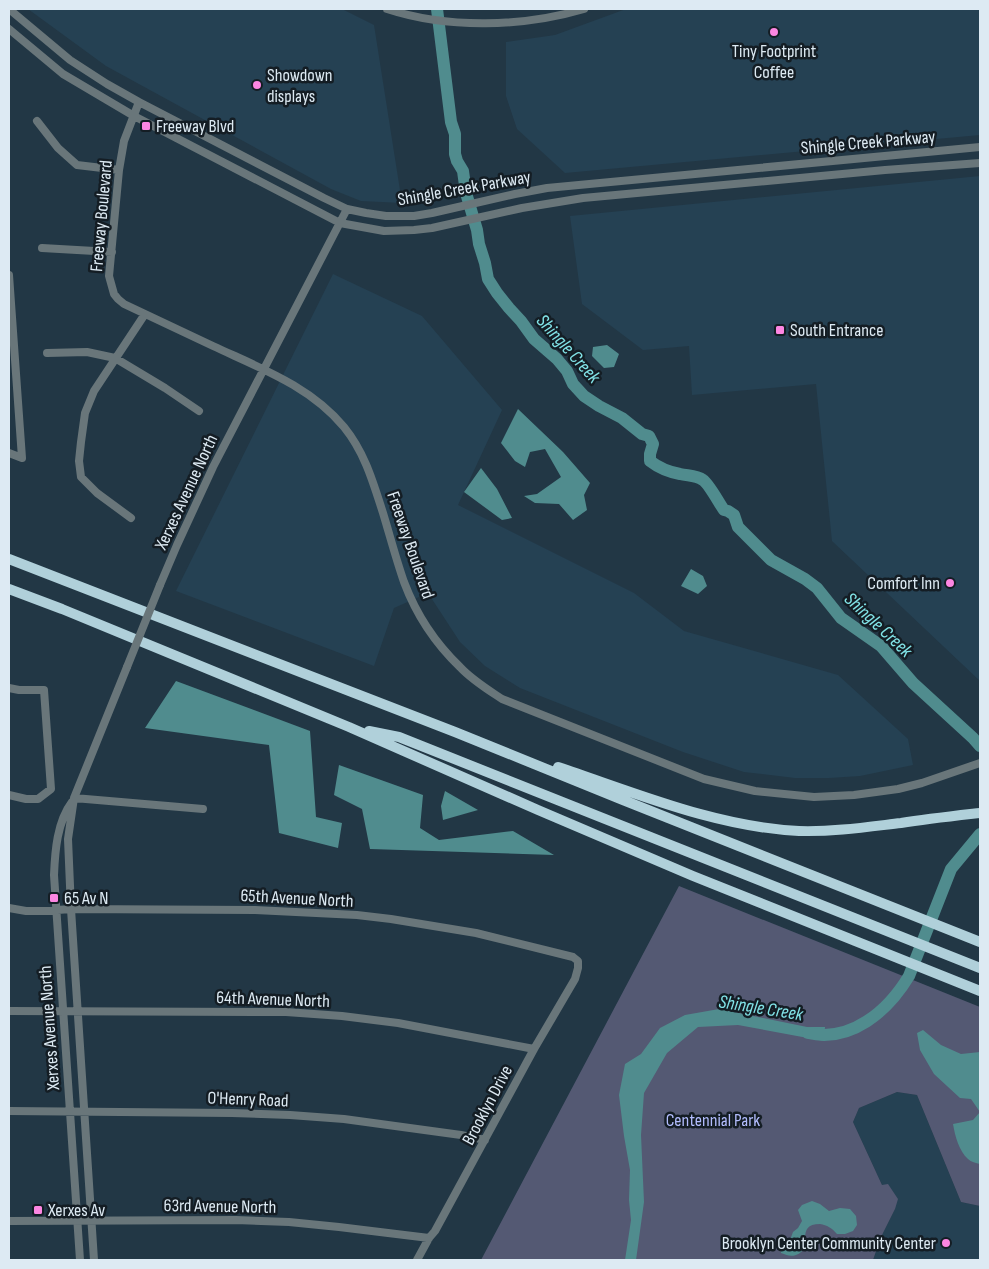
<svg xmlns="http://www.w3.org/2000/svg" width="989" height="1269" font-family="'Sofia Sans Condensed',sans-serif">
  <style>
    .built { fill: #254153 }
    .green { fill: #545973 }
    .water { fill: #508c8e }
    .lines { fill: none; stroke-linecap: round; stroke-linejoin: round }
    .river { stroke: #508c8e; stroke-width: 12 }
    .minor { stroke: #69767a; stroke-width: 8 }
    .highway { stroke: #b0d0da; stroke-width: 10 }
    .minor-bridge { stroke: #69767a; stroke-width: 8 }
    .poi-dot { fill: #fd86e2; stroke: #141d24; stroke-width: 2 }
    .labels { text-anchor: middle; stroke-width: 5; stroke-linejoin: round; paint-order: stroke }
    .poi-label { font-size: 18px; fill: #ddeaf3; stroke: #141d24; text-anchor: start }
    .street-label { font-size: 18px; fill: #ddeaf3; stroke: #141d24 }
    .park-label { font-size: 18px; fill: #b3bdfe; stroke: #141d24 }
    .water-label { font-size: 19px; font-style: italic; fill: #82e4e8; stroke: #141d24 }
  </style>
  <rect width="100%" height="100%" fill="#223745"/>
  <path class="built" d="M 28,9 L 342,9 L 374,25 L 402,203 L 361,201 L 331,189 L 106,66 Z
    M 626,9 L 980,9 L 980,135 L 565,173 L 517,129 L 506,96 L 506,42 L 555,35 Z
    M 980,176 L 980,681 L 832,541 L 816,384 L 692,395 L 689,346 L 643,350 L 582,304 L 570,216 Z
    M 333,274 L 422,316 L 502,410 L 458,505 L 634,593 L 684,631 L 838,675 L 908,739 L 913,765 L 860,776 L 829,778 L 795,778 L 744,772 L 683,752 L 520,688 L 485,666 L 460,642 L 428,593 L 394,608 L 374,666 L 176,591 Z
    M 897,1092 L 917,1095 L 961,1202 L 980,1206 L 980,1260 L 873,1260 L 881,1237 L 895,1209 L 884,1185 L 882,1185 L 853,1122 L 859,1108 Z"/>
  <path class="green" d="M 679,886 L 980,1007 L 980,1206 L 961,1202 L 917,1095 L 897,1092 L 859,1108 L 853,1122 L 882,1185 L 888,1184 L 898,1199 L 895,1209 L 881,1237 L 873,1260 L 481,1260 Z"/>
  <path class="water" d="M 607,345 L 619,354 L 614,367 L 604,368 L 592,356 L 593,347 Z
    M 518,409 L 563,452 L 590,483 L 584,495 L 587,510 L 573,520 L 559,504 L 535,503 L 524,496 L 537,494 L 561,477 L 545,449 L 530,452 L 525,467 L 515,461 L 501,443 Z
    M 481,468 L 497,489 L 512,518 L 502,520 L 464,492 Z
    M 691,569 L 703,576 L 707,586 L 698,594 L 681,586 Z
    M 176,681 L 310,731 L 316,817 L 342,823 L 338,848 L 279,833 L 269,745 L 145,728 Z
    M 339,765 L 423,795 L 420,828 L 439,840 L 513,831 L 554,855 L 370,849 L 362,809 L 334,795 Z
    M 445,791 L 478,810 L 443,820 L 441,806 Z
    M 719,1009 L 807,1027 L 825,1027 L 824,1041 L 738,1025 L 698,1027 L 667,1053 L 644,1093 L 641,1135 L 644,1202 L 636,1260 L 625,1260 L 631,1220 L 629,1200 L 630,1170 L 624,1136 L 619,1095 L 625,1064 L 641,1054 L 660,1028 L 685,1015 Z
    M 923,1030 L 941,1045 L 961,1054 L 980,1052 L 980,1164 C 976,1163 971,1162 968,1159 C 959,1151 955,1136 953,1124 L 973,1120 L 980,1112 L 971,1099 L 960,1098 L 934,1074 L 920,1050 L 917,1033 Z
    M 812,1201 L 820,1204 L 829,1211 L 840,1208 L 850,1209 L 856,1216 L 857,1225 L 853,1231 L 845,1234 L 837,1234 C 832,1228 827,1225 820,1224 C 794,1224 814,1249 796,1255 C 790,1257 787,1255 781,1253 L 780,1245 L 782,1242 L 790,1240 L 793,1232 L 798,1228 L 802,1221 L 798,1210 L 802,1205 Z"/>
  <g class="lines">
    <path class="river" d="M 437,9 L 451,122 L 455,134 L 455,154 L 457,161 L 463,171 L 466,193 L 477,230 L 479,244 L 485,263 L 488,279 L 497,293 L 509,308 L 521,321 L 534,339 L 557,359 L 567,371 L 573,384 L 584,396 L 599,406 L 622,418 L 642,434 L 649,436 L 653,444 L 650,454 L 650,461 C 659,468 669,472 680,474 C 688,476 696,475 703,480 C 709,484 719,503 724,510 L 728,511 L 734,515 L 738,527 L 771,560 L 805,579 L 817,588 L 841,618 L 881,646 L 913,683 L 973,738 L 980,746
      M 808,1033 C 851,1043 888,1011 909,976 L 951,869 L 980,834"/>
    <path class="minor" d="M 9,9 L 70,60 L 107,84 L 139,102 L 324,198 L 347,209 L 366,213 L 386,216 L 414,216 L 432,213 L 515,194 L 547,188 L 980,147
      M 387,9 C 448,29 523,27 584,9
      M 9,29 L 63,74 L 134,116 L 340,223 L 384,231 L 414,230 L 432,228 L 522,208 L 583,198 L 885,170 L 980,163
      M 139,102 L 124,141 L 119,170 L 109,276 L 114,294 L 118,299 L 124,304 C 154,318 183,332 213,346 C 260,368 310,386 344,427 C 365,453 373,482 383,513 C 390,536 396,559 404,582 C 416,614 435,643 460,667 C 472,680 487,689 502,699 L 704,779 L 755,791 L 814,797 L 854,795 L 898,789 L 922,783 L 980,763
      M 37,121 L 58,148 L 77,165 L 119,170
      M 42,248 L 112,252
      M 9,275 L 22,458 L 9,453
      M 47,353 L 87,352 L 115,358 L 165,388 L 199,411
      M 131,518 L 97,493 L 81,477 L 79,461 L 81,442 L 85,413 L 94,391 L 145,314
      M 160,585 L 177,545 L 213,467 L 347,209
      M 9,688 L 19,690 L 44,690 L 51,789 L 38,799 L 26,799 L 9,795
      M 74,798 L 203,809
      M 72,802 C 57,822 55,851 54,875 L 80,1260
      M 9,908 L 26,911 L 44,911 L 71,909 L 255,910 L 357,915 L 391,919 L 476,933 L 573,957 L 578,961 L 578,968 L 575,979 L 534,1049 L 435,1231 L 429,1238 L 417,1260
      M 9,1011 L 286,1012 L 342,1016 L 398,1023 L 534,1049
      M 9,1111 L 232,1113 L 290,1115 L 344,1119 L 461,1135 L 485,1140
      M 9,1221 L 236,1220 L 289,1222 L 339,1227 L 429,1238
      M 94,1260 L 71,909 L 68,839 L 74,798 L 127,667"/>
    <path class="highway" d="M 9,559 L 455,732 L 623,800 L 980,942
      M 9,589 L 62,609 L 349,727 L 538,810 L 693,876 L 980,991
      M 369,731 L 399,737 L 980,968
      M 558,767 C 636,793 716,827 799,831 C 834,832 867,827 901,823 C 927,819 954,816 980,813"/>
    <path class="minor-bridge" d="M 127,667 L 160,585"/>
  </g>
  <g class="poi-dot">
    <circle cx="774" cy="32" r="5"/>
    <circle cx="257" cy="85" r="5"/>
    <rect x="141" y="121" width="10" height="10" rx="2.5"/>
    <rect x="775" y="325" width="10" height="10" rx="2.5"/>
    <circle cx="950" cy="583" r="5"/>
    <rect x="49" y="893" width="10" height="10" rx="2.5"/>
    <rect x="33" y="1205" width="10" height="10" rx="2.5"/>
    <circle cx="946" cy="1243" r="5"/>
  </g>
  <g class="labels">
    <g class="poi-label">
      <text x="774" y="57" text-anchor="middle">Tiny Footprint<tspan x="774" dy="21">Coffee</tspan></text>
      <text x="267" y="81">Showdown<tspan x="267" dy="21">displays</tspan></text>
      <text x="156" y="132">Freeway Blvd</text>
      <text x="790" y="336">South Entrance</text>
      <text x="940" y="589" text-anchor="end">Comfort Inn</text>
      <text x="64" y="904">65 Av N</text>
      <text x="48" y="1216">Xerxes Av</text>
      <text x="936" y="1249" text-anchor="end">Brooklyn Center Community Center</text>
    </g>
    <g class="street-label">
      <text transform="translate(868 142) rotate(-5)" y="6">Shingle Creek Parkway</text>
      <text transform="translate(464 188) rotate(-10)" y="6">Shingle Creek Parkway</text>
      <text transform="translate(101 216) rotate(-85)" y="6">Freeway Boulevard</text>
      <text transform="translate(186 492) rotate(-65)" y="6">Xerxes Avenue North</text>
      <text transform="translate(411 545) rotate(71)" y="6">Freeway Boulevard</text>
      <text transform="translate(297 898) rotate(3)" y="6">65th Avenue North</text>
      <text transform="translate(273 999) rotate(2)" y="6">64th Avenue North</text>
      <text transform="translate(49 1028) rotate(-94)" y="6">Xerxes Avenue North</text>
      <text transform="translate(248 1099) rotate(2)" y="6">O'Henry Road</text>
      <text transform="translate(487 1105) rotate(-62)" y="6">Brooklyn Drive</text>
      <text transform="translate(220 1206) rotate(1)" y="6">63rd Avenue North</text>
    </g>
    <g class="park-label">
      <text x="713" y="1126">Centennial Park</text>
    </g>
    <g class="water-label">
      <text transform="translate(569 348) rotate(48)" y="7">Shingle Creek</text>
      <text transform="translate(879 624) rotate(43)" y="7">Shingle Creek</text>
      <text transform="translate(761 1007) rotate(9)" y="7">Shingle Creek</text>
    </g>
  </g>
  <rect width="989" height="1269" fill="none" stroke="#ddeaf3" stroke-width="20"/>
</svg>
